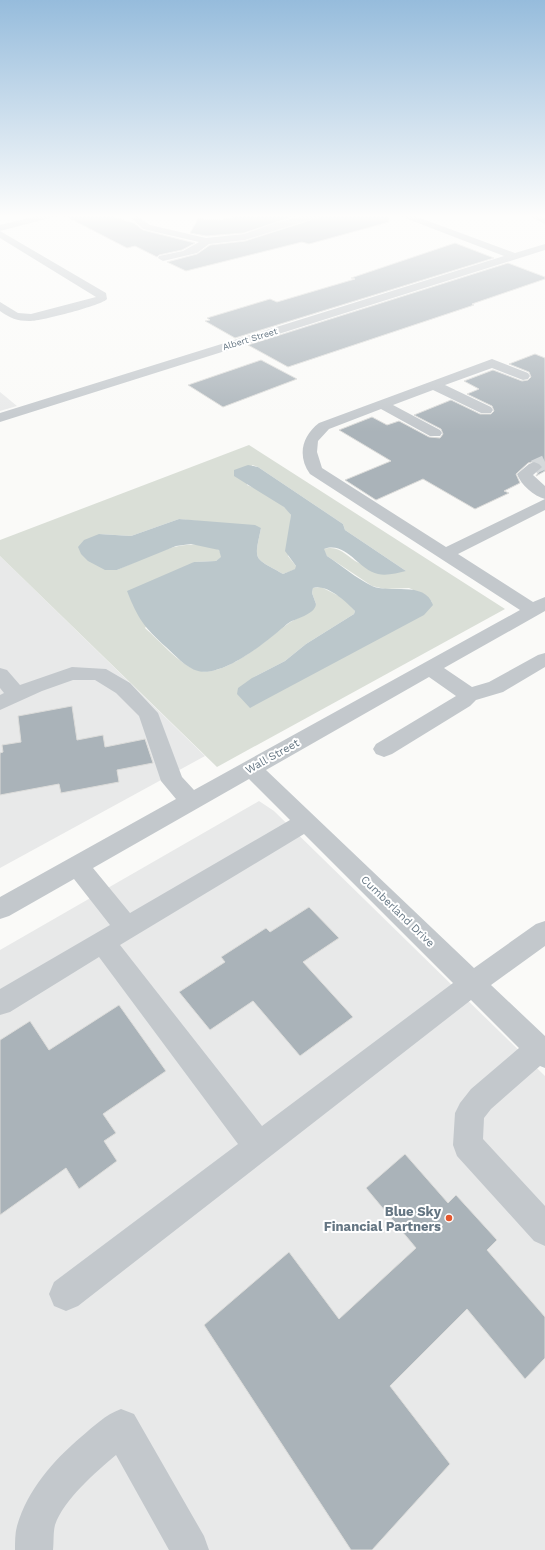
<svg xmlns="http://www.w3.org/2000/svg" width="545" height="1550" font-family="'Work Sans',sans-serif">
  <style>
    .built { fill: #e8e9e9 }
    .green { fill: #dadfd7; fill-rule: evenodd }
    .water { fill: #bbc7cb }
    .building { fill: #aab3b9; stroke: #dcdcda }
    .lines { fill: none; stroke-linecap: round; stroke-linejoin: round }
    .minor-tunnel { stroke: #d5d9db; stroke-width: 14; stroke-dasharray: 14 7; stroke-linecap: butt }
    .minor { fill: #c3c8cc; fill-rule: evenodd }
    .poi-dot { fill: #e4572e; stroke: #fff; stroke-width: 1.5 }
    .labels { text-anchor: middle; stroke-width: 4; stroke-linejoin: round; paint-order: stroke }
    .far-street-label { font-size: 9px; fill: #657683; stroke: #fff }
    .street-label { font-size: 11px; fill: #657683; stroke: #fff }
    .near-poi-label { font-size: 13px; font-weight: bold; fill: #657683; stroke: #fff; text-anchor: end }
  </style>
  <rect width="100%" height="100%" fill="#fafaf8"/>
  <path class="built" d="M 0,392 L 17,406 L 0,411 Z
    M 0,556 L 205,756 L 0,868 Z
    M 259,801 L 274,811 L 545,1076 L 545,1550 L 0,1550 L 0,950 Z"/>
  <path class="green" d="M 249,445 L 505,609 L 217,767 L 0,556 L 0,540 ZM 252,465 L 258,467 L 343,524 L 345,530 L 406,571 C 394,569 369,567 359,563 C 346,557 341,544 323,549 L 327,556 L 372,586 L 385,589 L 409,588 L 422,594 L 432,602 L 252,678 L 285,661 L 306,644 L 354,614 L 355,611 L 345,599 L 321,587 L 313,588 L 312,593 L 316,604 C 310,615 299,616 289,623 C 269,637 224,680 197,670 C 180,665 159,640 145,628 L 194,562 L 216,561 L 222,557 L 219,550 C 185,534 148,557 117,570 L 99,534 L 131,536 L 179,519 L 261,528 C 254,562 253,557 283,574 L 296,569 L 296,566 L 288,556 L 291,515 C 282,501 261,490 247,485 Z"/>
  <path class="water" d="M 248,465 L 258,467 L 343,524 L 345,530 L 406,571 C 397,573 387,576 378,574 C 358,570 347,541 324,549 L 327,556 C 342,566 356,578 372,586 C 388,594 425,580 433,605 L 424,615 L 250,708 L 237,694 L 238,688 L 252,678 L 285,661 L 306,644 L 354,614 L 355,611 C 347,602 326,583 313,588 L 312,593 L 316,604 C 315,615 295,618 287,624 C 269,640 223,678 198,671 C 186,668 175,655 166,647 C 144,627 138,619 127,591 L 194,562 L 216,561 L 221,557 L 219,550 L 191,544 L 176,546 L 117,570 L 105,570 L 88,561 L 81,554 L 78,547 L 84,540 L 99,534 L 131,536 L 179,519 L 255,525 L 261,528 C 254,562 253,557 283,574 L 295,569 L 296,566 L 285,551 L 291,515 L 284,507 L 234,476 L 234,470 Z"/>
  <path class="building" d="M 63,215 L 106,215 L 134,223 L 143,230 L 195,243 L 182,250 L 159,255 L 157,257 L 135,246 L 127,248 Z
    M 240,215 L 298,215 L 244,233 L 206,236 L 190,233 L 198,219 L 221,220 Z
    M 326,215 L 389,215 L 389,222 L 309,244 L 302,242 L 186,271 L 167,262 L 197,254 L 210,245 L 245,241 Z
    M 455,243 L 494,258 L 235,338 L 205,321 L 210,320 L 207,318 L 270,299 L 277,302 L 355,279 L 351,278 Z
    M 508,263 L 545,277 L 545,279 L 472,304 L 474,305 L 288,367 L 248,345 Z
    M 535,354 L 545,358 L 545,471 L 536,476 L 543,466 L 535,461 L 528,463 L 516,474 L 520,483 L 504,491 L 509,493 L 475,509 L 423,479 L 376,500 L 345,480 L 391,461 L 339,430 L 372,417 L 387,425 L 399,421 L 429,437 L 440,438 L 443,434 L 441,429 L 414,415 L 451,400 L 480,414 L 491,414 L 494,411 L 492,406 L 467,394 L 479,389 L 464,381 L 493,370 L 522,381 L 528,380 L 531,377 L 529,372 L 509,364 Z
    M 261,360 L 297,379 L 223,407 L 188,385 Z
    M 72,706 L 77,740 L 103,735 L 105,747 L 145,739 L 153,763 L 117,770 L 119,782 L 61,793 L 59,784 L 0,795 L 0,753 L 3,752 L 2,745 L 21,742 L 18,716 Z
    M 309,907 L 339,938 L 303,962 L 353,1017 L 300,1056 L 253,1001 L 210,1030 L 179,992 L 225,962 L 221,957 L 266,928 L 270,932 Z
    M 119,1005 L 166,1071 L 103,1114 L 116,1133 L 104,1141 L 117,1161 L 79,1189 L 66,1168 L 0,1215 L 0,1040 L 30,1021 L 49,1050 Z
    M 405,1154 L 448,1203 L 456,1195 L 497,1240 L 487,1250 L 545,1317 L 545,1358 L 525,1379 L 467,1309 L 390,1386 L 450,1464 L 372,1550 L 351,1550 L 204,1325 L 289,1252 L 339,1319 L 416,1248 L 366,1188 Z"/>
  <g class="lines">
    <path class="minor-tunnel" d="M 534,467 L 545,462"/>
    <path class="minor" d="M 41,215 L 61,215 L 0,231 L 106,293 L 107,299 C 103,305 38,322 29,321 C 17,321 10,318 0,311 L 0,302 L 18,313 L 31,314 L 96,297 L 0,238 L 0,225 Z
      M 306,215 L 325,215 L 245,240 L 209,244 L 197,253 L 163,261 L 158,258 L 159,256 L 183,251 L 199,242 L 143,229 L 132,219 L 137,216 L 150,225 L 206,238 L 244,234 L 275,223 Z
      M 397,215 L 412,215 L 515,253 L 545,244 L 545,250 L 0,422 L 0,413 L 504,256 Z
      M 527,215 L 541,215 L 545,217 L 545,224 Z
      M 492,359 L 528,373 L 530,376 L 528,379 L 523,380 L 492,368 L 445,385 L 491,407 L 493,410 L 491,413 L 481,413 L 433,390 L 393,405 L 440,430 L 442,433 L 440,436 L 430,436 L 381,409 L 329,429 L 318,441 L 317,452 L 322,468 L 446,547 L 545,499 L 545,510 L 458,554 L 533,602 L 545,597 L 545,611 L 444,668 L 472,687 L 489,682 L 538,655 L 545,653 L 545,667 L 503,692 L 476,700 L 470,706 L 392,754 L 384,757 L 376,754 L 373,749 L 376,744 L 456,696 L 429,677 L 266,770 L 474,968 L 536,924 L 545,921 L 545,946 L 491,985 L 545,1036 L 545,1068 L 540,1066 L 491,1109 L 484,1118 L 483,1139 L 545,1206 L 545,1246 L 534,1241 L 457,1156 L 453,1145 L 455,1113 L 460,1103 L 471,1089 L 519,1048 L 471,1000 L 78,1306 L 66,1311 L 54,1306 L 49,1294 L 54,1282 L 238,1144 L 99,957 L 10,1012 L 0,1015 L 0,989 L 110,925 L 74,879 L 9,916 L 0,919 L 0,897 L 176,799 L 161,781 L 139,716 L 116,693 L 95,680 L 73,680 L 42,691 L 0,710 L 0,695 L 4,693 L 0,688 L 0,668 L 7,670 L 20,685 L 72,667 L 106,669 L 130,683 L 158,713 L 182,777 L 194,790 L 520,610 L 310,474 C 297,456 302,436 319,423 ZM 249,779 L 290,820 L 130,913 L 93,868 ZM 304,834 L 453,983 L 262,1126 L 120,945 Z
      M 534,462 L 539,464 L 542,467 L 533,475 L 545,486 L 545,499 C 534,496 521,485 517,474 L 529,464 Z
      M 121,1409 L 134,1414 L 204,1536 L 209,1550 L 169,1550 L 116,1455 C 96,1472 64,1499 55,1525 C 53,1533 54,1542 53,1550 L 15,1550 C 15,1542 15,1533 17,1526 C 28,1489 53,1461 81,1437 C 94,1426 105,1415 121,1409 Z"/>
  </g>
  <linearGradient id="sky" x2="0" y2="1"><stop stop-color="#96bcdc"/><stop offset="0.5" stop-color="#fdfdfc"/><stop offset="1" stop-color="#fdfdfc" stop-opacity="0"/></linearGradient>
  <rect width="545" height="432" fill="url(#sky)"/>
  <circle class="poi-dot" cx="449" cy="1218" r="4"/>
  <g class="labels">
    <g class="far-street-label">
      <text transform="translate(250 339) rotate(-17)" y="3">Albert Street</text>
    </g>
    <g class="street-label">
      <text transform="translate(272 756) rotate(-29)" y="4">Wall Street</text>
      <text transform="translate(398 911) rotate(44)" y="4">Cumberland Drive</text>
    </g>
    <g class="near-poi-label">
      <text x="441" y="1216">Blue Sky<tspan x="441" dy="15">Financial Partners</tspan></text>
    </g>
  </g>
</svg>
